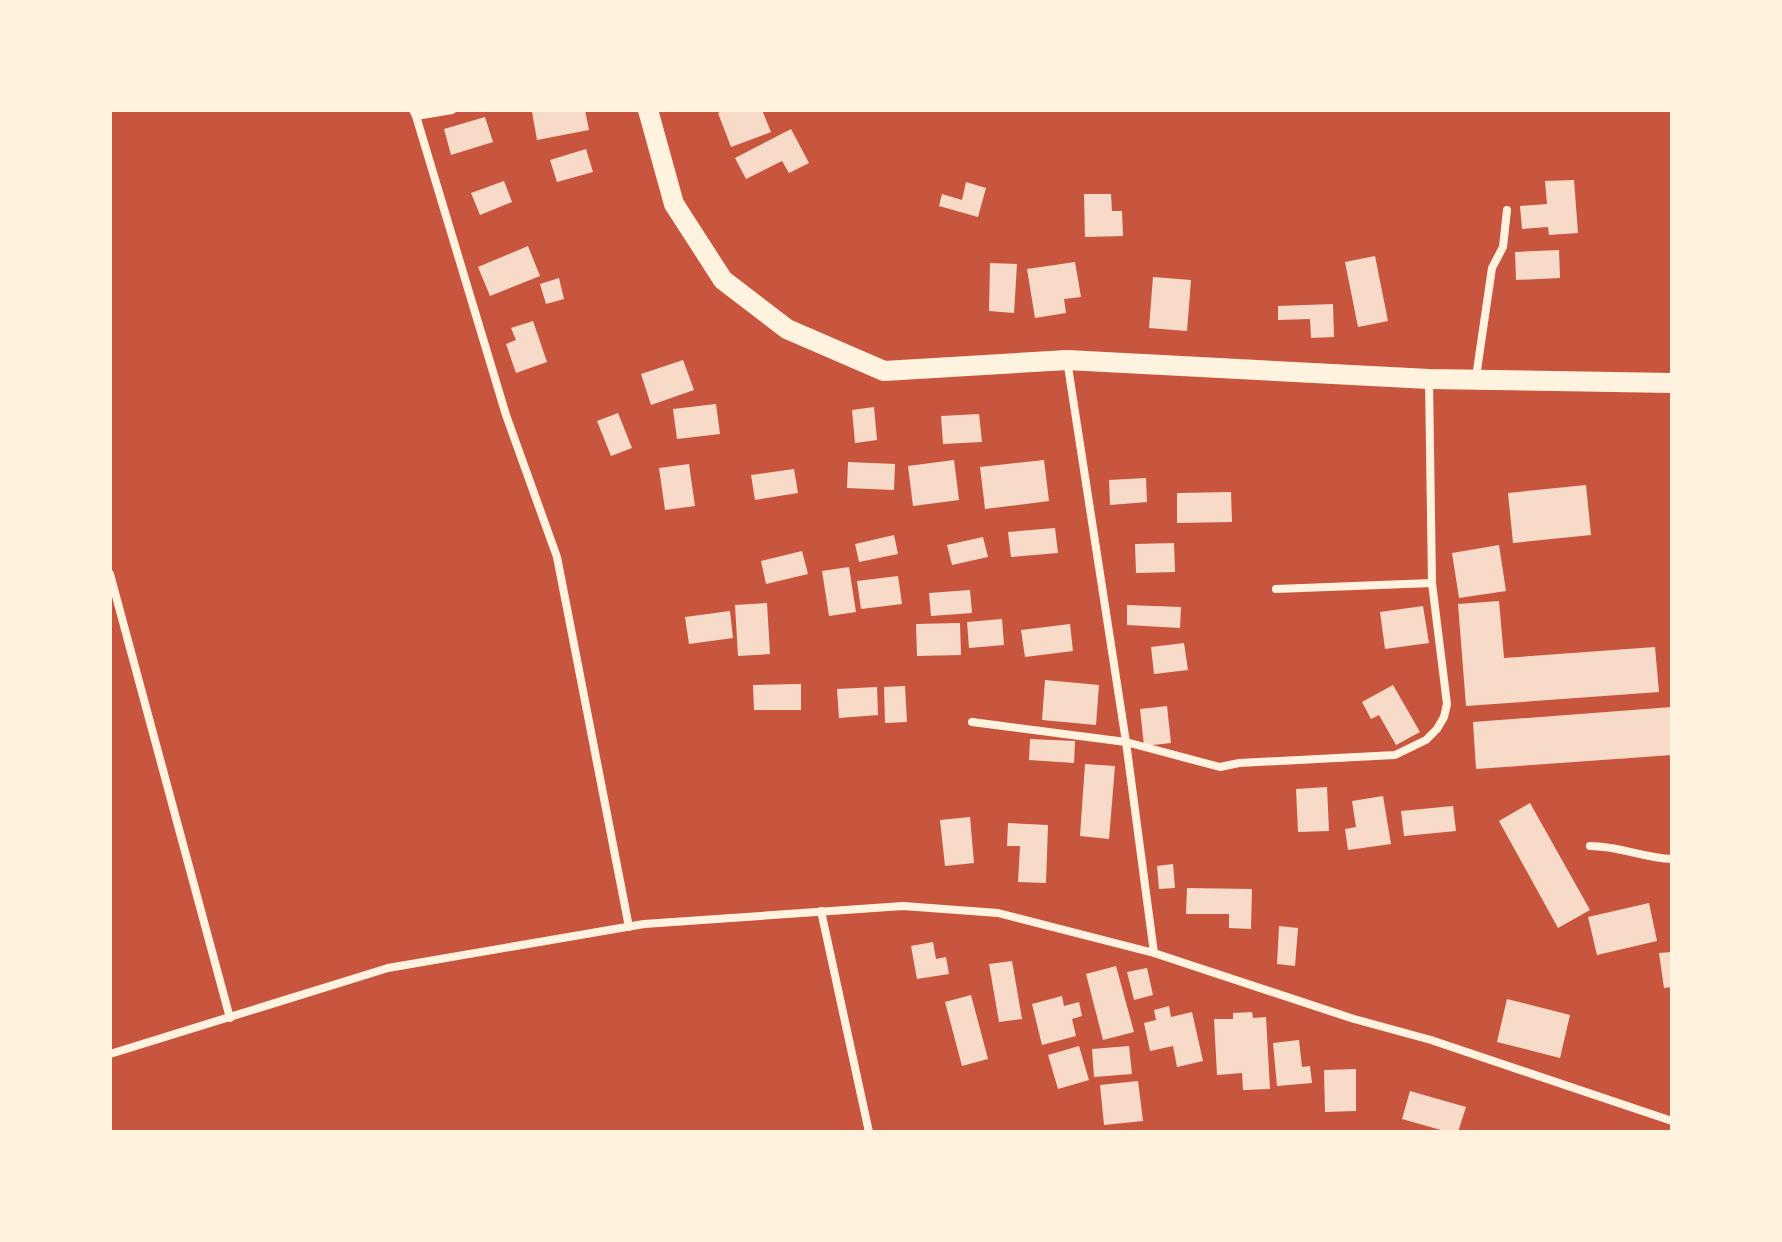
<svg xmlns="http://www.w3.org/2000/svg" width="1782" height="1242" font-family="'IBM Plex Sans',sans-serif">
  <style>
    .building { fill: #f7dbc8 }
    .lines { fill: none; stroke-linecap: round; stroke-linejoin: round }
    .minor { stroke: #fff3e0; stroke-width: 8 }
    .primary { stroke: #fff3e0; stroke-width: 20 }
  </style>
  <rect width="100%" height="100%" fill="#c8553d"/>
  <path class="building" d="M 544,110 L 585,110 L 589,130 L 537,140 L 532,112 Z
    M 724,110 L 762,110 L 771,132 L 731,147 L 718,113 Z
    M 485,117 L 493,142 L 451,155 L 444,129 Z
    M 791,129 L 809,163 L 789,173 L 782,161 L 746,179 L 735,158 Z
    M 586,149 L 593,172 L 557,182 L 550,160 Z
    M 1574,180 L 1578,233 L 1549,235 L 1548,227 L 1522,229 L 1520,206 L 1547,204 L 1545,181 Z
    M 504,181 L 512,202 L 480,215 L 471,193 Z
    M 966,182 L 986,188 L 978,217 L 939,206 L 942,194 L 962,200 Z
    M 1084,194 L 1111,194 L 1112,211 L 1122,211 L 1123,236 L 1085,237 Z
    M 528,246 L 540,276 L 490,296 L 478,267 Z
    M 1559,250 L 1560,278 L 1516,280 L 1515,252 Z
    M 1375,256 L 1388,321 L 1358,327 L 1345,262 Z
    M 1075,262 L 1081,297 L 1064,299 L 1066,313 L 1035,318 L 1027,269 Z
    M 990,263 L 1017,264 L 1014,313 L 989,311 Z
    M 1153,277 L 1191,280 L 1187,331 L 1149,328 Z
    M 559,278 L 564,299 L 546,304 L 540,284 Z
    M 1333,304 L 1334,337 L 1311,338 L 1310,319 L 1278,320 L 1278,306 Z
    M 533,321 L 547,362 L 516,373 L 506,344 L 516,340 L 511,328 Z
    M 683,360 L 694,390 L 651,405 L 641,374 Z
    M 716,404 L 720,434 L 677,439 L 673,409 Z
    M 874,407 L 877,440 L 855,443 L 852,410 Z
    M 618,413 L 632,448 L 611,456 L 597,421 Z
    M 979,414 L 982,442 L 943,444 L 941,416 Z
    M 954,460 L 959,500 L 913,506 L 908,466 Z
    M 1044,460 L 1049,501 L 985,509 L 980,467 Z
    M 848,462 L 895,464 L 894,490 L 847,488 Z
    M 689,464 L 695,506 L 665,510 L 659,468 Z
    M 794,469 L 798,493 L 755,500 L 751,475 Z
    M 1146,478 L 1147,502 L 1110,505 L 1109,480 Z
    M 1586,485 L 1591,535 L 1513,543 L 1508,493 Z
    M 1231,492 L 1232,522 L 1177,523 L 1177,493 Z
    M 1055,528 L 1058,553 L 1011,557 L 1008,532 Z
    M 894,535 L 898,554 L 859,562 L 855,544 Z
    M 983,537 L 988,557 L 952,565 L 947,545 Z
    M 1174,543 L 1175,572 L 1136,573 L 1135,544 Z
    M 1499,545 L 1506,591 L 1459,598 L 1452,553 Z
    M 802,551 L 808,574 L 766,584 L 761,561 Z
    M 849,567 L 856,612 L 829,616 L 822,571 Z
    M 898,576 L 902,604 L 861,609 L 857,581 Z
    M 970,590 L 972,613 L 931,616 L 929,593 Z
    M 1499,601 L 1504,658 L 1655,647 L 1659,692 L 1466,706 L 1458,604 Z
    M 767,603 L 770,654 L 738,656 L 735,605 Z
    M 1127,605 L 1181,607 L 1180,628 L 1127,625 Z
    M 1423,606 L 1429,643 L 1385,649 L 1380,612 Z
    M 730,611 L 733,638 L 689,644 L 685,617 Z
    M 1002,619 L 1004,645 L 969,648 L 967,622 Z
    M 960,623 L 961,655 L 917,656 L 916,624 Z
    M 1070,624 L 1073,651 L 1025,657 L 1021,630 Z
    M 1184,643 L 1188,670 L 1154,674 L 1151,647 Z
    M 1045,680 L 1099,685 L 1096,725 L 1042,720 Z
    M 801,684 L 801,710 L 754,710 L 753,685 Z
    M 1393,685 L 1420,732 L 1396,745 L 1379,715 L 1371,719 L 1362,702 Z
    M 905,686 L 907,722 L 885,723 L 884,687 Z
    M 877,687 L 878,715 L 839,718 L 837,689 Z
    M 1167,706 L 1171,743 L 1144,746 L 1140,709 Z
    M 1672,707 L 1672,755 L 1476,769 L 1473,722 Z
    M 1030,739 L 1075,741 L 1074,763 L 1029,760 Z
    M 1085,764 L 1115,766 L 1109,839 L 1080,836 Z
    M 1327,787 L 1329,831 L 1298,832 L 1296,789 Z
    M 1383,796 L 1391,844 L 1348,850 L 1345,829 L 1356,827 L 1352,801 Z
    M 1530,803 L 1590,910 L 1558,928 L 1499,821 Z
    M 1453,806 L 1456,831 L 1404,836 L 1401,811 Z
    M 970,817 L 974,863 L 945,866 L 940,820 Z
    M 1008,823 L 1048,825 L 1046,883 L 1018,882 L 1020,846 L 1007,846 Z
    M 1173,864 L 1175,888 L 1159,889 L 1157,866 Z
    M 1187,888 L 1252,889 L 1251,929 L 1229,928 L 1229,914 L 1186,914 Z
    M 1649,903 L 1657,941 L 1597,955 L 1588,917 Z
    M 1279,926 L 1298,928 L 1295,966 L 1277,964 Z
    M 933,942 L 936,959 L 946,957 L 949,974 L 917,979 L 911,946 Z
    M 1672,952 L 1672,987 L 1664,988 L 1659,953 Z
    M 1012,961 L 1022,1019 L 999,1022 L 989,964 Z
    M 1116,966 L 1134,1032 L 1103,1040 L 1086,974 Z
    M 1147,968 L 1153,995 L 1134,1000 L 1127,972 Z
    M 971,995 L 988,1059 L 962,1066 L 945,1002 Z
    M 1062,996 L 1064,1006 L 1079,1002 L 1082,1016 L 1072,1019 L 1076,1036 L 1042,1045 L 1032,1004 Z
    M 1507,999 L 1570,1015 L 1560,1058 L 1497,1042 Z
    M 1169,1006 L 1171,1017 L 1192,1012 L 1203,1061 L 1177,1067 L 1173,1046 L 1150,1051 L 1144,1023 L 1156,1020 L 1154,1010 Z
    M 1252,1012 L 1253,1018 L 1266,1017 L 1270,1089 L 1243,1090 L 1242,1073 L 1217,1075 L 1214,1019 L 1233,1019 L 1233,1013 Z
    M 1299,1040 L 1302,1067 L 1310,1066 L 1312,1083 L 1277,1086 L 1273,1043 Z
    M 1079,1046 L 1089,1080 L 1058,1089 L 1048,1055 Z
    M 1129,1046 L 1132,1074 L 1094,1077 L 1092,1049 Z
    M 1356,1069 L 1356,1111 L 1325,1112 L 1324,1070 Z
    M 1138,1081 L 1143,1121 L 1104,1125 L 1100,1085 Z
    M 1410,1091 L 1466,1107 L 1458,1132 L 1448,1132 L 1402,1119 Z"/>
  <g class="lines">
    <path class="minor" d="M 413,110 L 416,116 L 452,110
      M 416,116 L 506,415 L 557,557 L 629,927
      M 1067,360 L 1126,742 L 1154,953
      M 1476,377 L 1492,268 L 1503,247 L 1507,210
      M 110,574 L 230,1018
      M 1276,589 L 1432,583
      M 972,722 L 1126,742 L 1220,767 L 1239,763 L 1395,755 L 1426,740 L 1437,729 L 1444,717 L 1447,704 L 1432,583 L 1429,379
      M 1590,846 C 1619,846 1644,858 1672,859
      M 821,911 L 869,1132
      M 110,1054 L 388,968 L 644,924 L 903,906 L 998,913 L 1154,953 L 1354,1019 L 1431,1040 L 1672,1121"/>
    <path class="primary" d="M 648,110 L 674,204 L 723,280 L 787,329 L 884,371 L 1067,360 L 1429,379 L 1672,383"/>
  </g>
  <rect width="1782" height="1242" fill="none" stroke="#fff3e0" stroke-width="224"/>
</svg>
